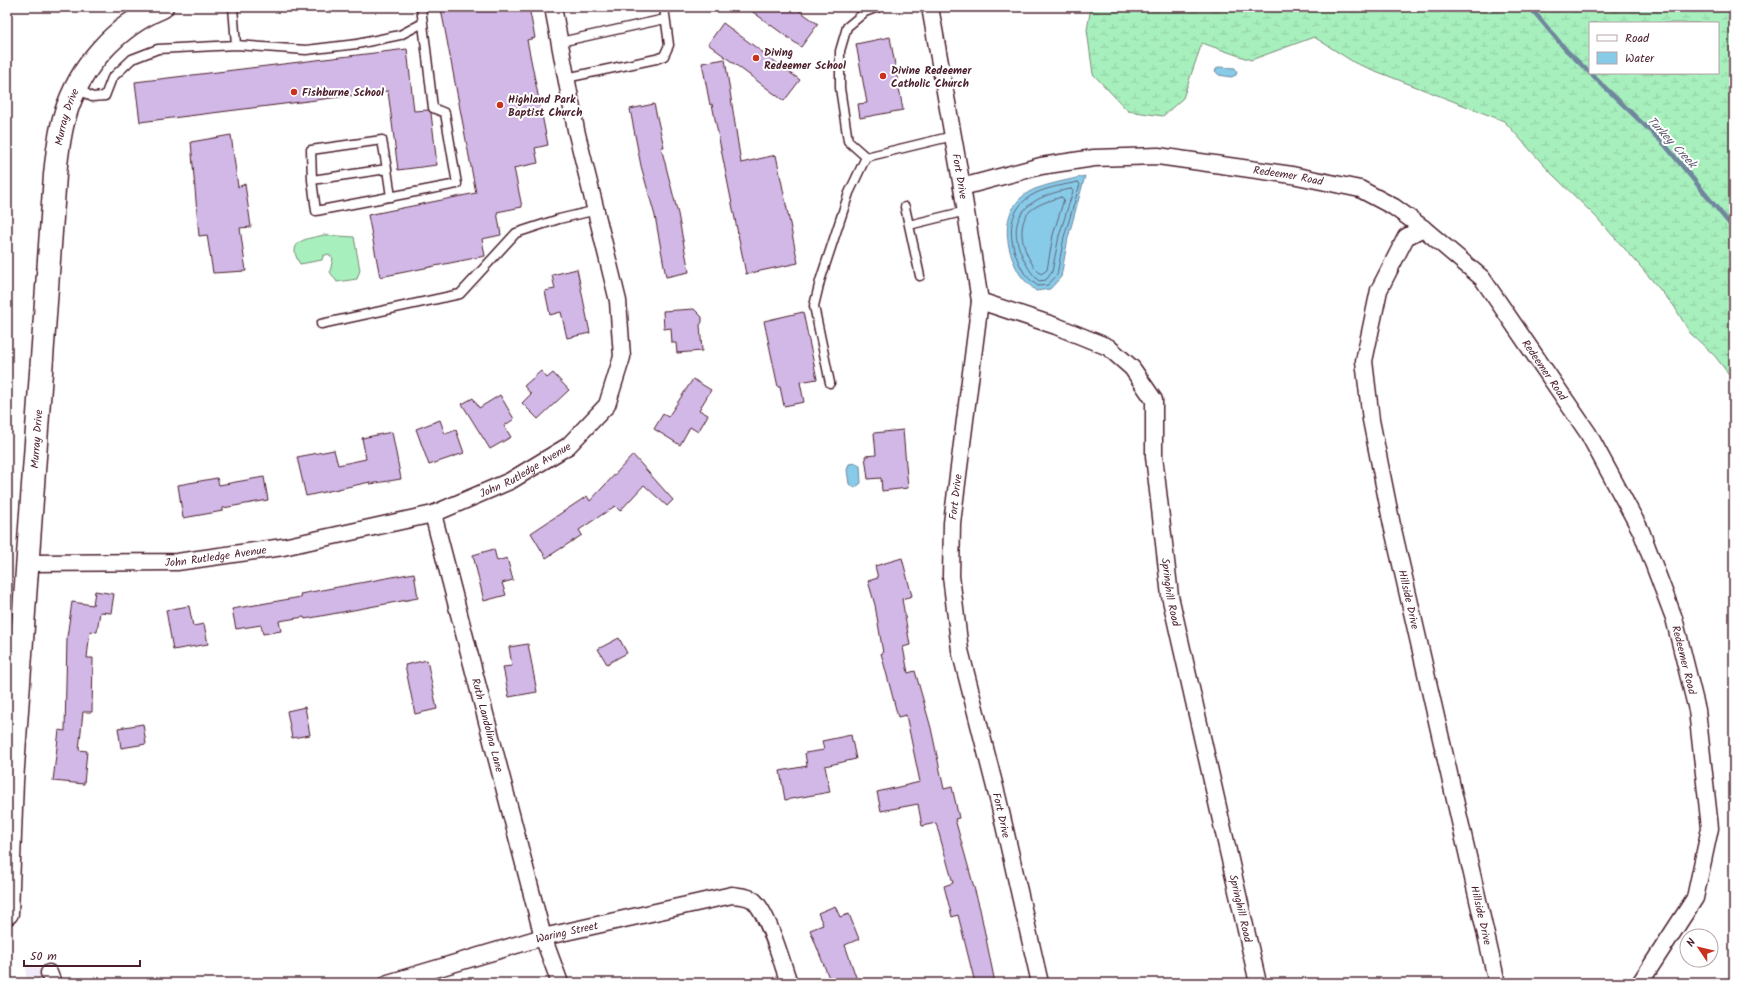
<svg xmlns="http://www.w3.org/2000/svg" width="1741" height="990" font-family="Kalam,sans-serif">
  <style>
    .built { fill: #f2eaf8 }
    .green { fill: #a7f0be; stroke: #788874 }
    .wetland { fill: url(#wetland-marsh); stroke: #788874; fill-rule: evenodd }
    .water { fill: #87cbe9; stroke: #6f869d }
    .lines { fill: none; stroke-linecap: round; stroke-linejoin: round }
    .shore { stroke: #626477; stroke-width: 1 }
    .stream { stroke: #6f869d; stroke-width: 4.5 }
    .building { fill: #d2b8e7; stroke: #4a1f2b }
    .lane-casing { stroke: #4a1f2b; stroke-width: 11 }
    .street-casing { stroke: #4a1f2b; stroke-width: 19 }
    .secondary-casing { stroke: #4a1f2b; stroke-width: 25 }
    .lane { stroke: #fff; stroke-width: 8 }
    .street { stroke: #fff; stroke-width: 16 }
    .secondary { stroke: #fff; stroke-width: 22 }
    .poi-dot { fill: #c8321e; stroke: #fff; stroke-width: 1.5 }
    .labels { text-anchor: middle; stroke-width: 4; stroke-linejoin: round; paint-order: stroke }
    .poi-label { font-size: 11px; font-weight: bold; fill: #4a1f2b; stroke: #fff; text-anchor: start }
    .street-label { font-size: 11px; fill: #4a1f2b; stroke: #fff }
    .water-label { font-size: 12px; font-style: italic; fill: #5f5b6e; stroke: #fff }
  </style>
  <defs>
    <pattern id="wetland-marsh" width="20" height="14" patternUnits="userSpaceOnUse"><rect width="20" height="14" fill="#a7f0be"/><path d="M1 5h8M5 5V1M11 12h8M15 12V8" fill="none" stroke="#91cda3"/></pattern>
  </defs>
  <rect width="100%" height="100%" fill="#fff"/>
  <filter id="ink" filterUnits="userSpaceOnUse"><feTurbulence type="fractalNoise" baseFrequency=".025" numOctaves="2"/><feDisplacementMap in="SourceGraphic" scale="8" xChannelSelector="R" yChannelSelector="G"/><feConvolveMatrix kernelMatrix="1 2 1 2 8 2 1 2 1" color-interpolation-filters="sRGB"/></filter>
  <g filter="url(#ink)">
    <path class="built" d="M 26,963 L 49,973 L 53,983 L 26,983 Z"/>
    <path class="green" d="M 324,235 L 354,237 L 360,270 L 357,279 L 337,282 L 330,272 L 333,258 L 328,254 L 323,256 L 322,260 L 300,264 C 285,240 307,239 324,235 Z"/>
    <path class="wetland" d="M 1091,7 L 1734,7 L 1734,381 L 1714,355 L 1690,333 L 1674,306 L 1634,259 L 1595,216 L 1550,172 L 1504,121 L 1355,63 L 1314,37 L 1251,60 L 1202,43 L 1183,98 L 1163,116 L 1128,111 L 1093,74 L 1087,30 ZM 1590,23 L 1718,23 L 1718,73 L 1590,73 Z"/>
    <path class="water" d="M 1218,67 L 1235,68 L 1237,72 L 1236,75 L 1231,77 L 1219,75 L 1215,71 Z
      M 1085,176 L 1068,238 L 1061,277 L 1050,289 L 1036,291 C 1031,286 1023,280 1019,273 C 1003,245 999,204 1035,189 C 1051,183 1069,180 1085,176 Z
      M 855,463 L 860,466 L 861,483 L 855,488 L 849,484 L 847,470 L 849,464 Z"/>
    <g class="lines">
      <path class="shore" d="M 1078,182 L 1080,184 L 1064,237 L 1057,275 L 1048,285 L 1038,286 C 1033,282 1026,277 1023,271 C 1008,244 1003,209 1036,193 C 1049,187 1064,185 1078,182 Z
        M 1071,189 L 1073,191 L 1059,236 L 1052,272 L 1046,280 L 1039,281 C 1030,272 1026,265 1021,253 C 1004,212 1035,195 1071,189 Z
        M 1061,197 L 1064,199 L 1053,235 L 1047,270 L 1041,274 C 1026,262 1013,227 1030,211 C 1039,203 1050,201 1061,197 Z"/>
      <path class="stream" d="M 1530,7 L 1566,50 L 1590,73
        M 1590,73 L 1665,145 L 1734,229"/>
    </g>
    <path class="building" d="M 453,7 L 529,7 L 535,38 L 527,40 L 548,145 L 535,148 L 538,163 L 514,168 L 522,207 L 497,212 L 501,235 L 482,239 L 485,256 L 380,277 L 368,215 L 476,193 L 441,9 Z
      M 746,7 L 794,7 L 818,24 L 801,47 Z
      M 723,23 L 800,80 L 784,101 L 708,44 Z
      M 890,37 L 903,110 L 860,118 L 858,104 L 867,103 L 856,44 Z
      M 407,49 L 414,111 L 428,110 L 431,113 L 437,165 L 398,170 L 388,91 L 140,122 L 135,82 Z
      M 725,59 L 741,163 L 776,155 L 798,263 L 746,274 L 712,104 L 710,105 L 702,63 Z
      M 654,104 L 664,147 L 661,147 L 678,214 L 689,272 L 666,277 L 655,216 L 641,166 L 630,109 Z
      M 231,135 L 238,187 L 245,184 L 251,227 L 240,228 L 246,271 L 213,273 L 207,235 L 199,236 L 191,142 Z
      M 577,269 L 590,333 L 567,338 L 561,312 L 550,315 L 545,291 L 555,289 L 552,275 Z
      M 694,309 L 702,317 L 702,322 L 700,325 L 702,351 L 677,353 L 676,343 L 672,343 L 671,328 L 664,329 L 663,311 Z
      M 803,312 L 817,379 L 800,382 L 804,402 L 784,406 L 780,387 L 778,387 L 764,321 Z
      M 541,371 L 547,378 L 553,373 L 569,390 L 538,419 L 522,403 L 531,394 L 524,386 Z
      M 693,379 L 711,390 L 699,410 L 708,415 L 698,432 L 690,427 L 680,445 L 654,429 L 663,414 L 668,417 Z
      M 500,395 L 514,419 L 504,426 L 511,437 L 490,449 L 462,404 L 473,398 L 479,408 Z
      M 440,420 L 445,434 L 456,430 L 464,453 L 429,465 L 416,429 Z
      M 903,430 L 908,488 L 882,491 L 881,478 L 868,479 L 865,456 L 876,455 L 874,433 Z
      M 392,432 L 401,479 L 370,484 L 370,482 L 306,496 L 297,457 L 334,450 L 338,465 L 366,459 L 362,438 Z
      M 633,455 L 673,500 L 667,506 L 644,485 L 620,511 L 615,506 L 579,530 L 582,535 L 546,558 L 531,533 L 587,496 L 590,501 Z
      M 264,477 L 268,500 L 223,508 L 223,511 L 183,518 L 178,485 L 217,478 L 219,485 Z
      M 494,549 L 497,561 L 507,558 L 513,580 L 502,583 L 506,595 L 484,601 L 473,555 Z
      M 902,558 L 912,596 L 902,599 L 910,645 L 903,647 L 908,673 L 915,671 L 931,728 L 944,789 L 952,787 L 959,818 L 955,819 L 980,909 L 995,983 L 975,983 L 958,915 L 952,917 L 944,886 L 953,883 L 936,823 L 922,826 L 918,804 L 881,811 L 877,792 L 920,782 L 906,715 L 898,717 L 881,653 L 883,653 L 875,605 L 868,581 L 878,578 L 875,566 Z
      M 414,573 L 418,598 L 305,619 L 304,617 L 279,621 L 281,631 L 263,634 L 261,625 L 236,629 L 232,609 L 301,597 L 300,594 Z
      M 95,591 L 114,594 L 111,613 L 100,612 L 97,632 L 90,631 L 87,658 L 93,658 L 92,712 L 83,712 L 79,750 L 87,751 L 84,784 L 53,781 L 59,730 L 65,731 L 67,637 L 72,602 L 93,605 Z
      M 189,606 L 193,626 L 204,624 L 208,644 L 173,650 L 166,610 Z
      M 619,638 L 627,653 L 607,664 L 598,649 Z
      M 528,644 L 537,692 L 509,697 L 503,667 L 512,666 L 509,647 Z
      M 427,660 L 437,709 L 415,714 L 405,665 Z
      M 305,707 L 310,735 L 292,738 L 287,711 Z
      M 143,724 L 146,744 L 121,748 L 118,728 Z
      M 851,735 L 856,759 L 825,766 L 830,792 L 785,800 L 780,771 L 807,766 L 805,753 L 824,750 L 822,741 Z
      M 835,906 L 840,917 L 849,914 L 859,939 L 845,945 L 858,983 L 831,983 L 810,930 L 823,925 L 818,913 Z"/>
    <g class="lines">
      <g class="lane-casing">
        <path id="lane" d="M 233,7 L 236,45
          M 878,7 L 865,12 L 847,27 L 840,51 L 840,88 L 848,141 L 866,157 L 953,136
          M 560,42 L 665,19
          M 566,78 L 656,59 L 664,56 L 669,45 L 664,7
          M 77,88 L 92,97 L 105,96 L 112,78 L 132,59 L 158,49 L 236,45 L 306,50 L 357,44 L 400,35 L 423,23
          M 312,180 L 311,150 L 382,140 L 387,169
          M 391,197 L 387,169 L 312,180 L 316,211 L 457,184 L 445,113 L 433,108 L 421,7
          M 905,207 L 920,276
          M 909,225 L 966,211
          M 321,324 L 460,294 L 516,233 L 559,219 L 597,210
          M 830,383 L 814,306 L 820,281 L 849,193 L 866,157"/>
      </g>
      <g class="street-casing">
        <g id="street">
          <path id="s1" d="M 930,7 L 962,187 L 980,301 L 952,523 L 951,576 L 960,650 L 998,799 L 1040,983"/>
          <path id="s2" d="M 962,187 L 1041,166 L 1094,158 L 1158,156 L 1292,175 L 1360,189 L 1394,207 L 1423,228 L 1482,278 L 1588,433 L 1641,531 L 1674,618 L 1697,710 L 1710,828 L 1695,898 L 1640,983"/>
          <path id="s3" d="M 1423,228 L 1406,237 L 1379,290 L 1364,361 L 1371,420 L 1392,525 L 1497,983"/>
          <path id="s4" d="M 980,301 L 1056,326 L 1108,347 L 1132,368 L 1154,400 L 1154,456 L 1170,596 L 1258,983"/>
          <path id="s5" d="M 433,514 L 543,937 L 560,983"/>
          <path id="s6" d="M 28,563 L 177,562 L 283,547 L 433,514 L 510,481 L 568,446 L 607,405 L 622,357 L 618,301 L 576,130 L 553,7"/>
          <path d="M 49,973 L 53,983"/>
          <path id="s7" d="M 388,983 L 543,937 L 732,895 C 738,896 748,896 753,900 C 768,912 782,963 789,983"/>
        </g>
      </g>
      <g class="secondary-casing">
        <g id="secondary">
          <path id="s8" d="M 7,913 L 12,781 L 55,175 C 57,155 59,134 65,115 C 80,66 116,26 162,7"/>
        </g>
      </g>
      <use href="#lane" class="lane"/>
      <use href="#street" class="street"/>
      <use href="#secondary" class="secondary"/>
    </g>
  </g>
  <g class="poi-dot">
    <circle cx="756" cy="58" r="4"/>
    <circle cx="883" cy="76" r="4"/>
    <circle cx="294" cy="92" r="4"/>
    <circle cx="500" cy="105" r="4"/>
  </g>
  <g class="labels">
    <g class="poi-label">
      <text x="764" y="56">Diving<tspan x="764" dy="13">Redeemer School</tspan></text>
      <text x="891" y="74">Divine Redeemer<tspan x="891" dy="13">Catholic Church</tspan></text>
      <text x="302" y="96">Fishburne School</text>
      <text x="508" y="103">Highland Park<tspan x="508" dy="13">Baptist Church</tspan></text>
    </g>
    <g class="street-label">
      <text dy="4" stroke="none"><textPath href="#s8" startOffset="799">Murray Drive</textPath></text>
      <text dy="4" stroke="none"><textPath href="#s1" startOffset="172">Fort Drive</textPath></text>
      <text dy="4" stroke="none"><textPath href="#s2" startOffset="331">Redeemer Road</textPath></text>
      <text dy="4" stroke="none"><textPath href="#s2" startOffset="667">Redeemer Road</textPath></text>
      <text dy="4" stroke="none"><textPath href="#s8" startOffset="475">Murray Drive</textPath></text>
      <text dy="4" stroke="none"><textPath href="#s6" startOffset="512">John Rutledge Avenue</textPath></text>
      <text transform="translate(955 497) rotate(-83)" y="4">Fort Drive</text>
      <text dy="4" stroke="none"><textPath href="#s6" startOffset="188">John Rutledge Avenue</textPath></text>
      <text dy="4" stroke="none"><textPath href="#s4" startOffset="400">Springhill Road</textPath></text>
      <text dy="4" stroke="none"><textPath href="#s3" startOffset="394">Hillside Drive</textPath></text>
      <text dy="4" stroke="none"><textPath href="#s2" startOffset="991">Redeemer Road</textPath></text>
      <text dy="4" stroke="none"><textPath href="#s5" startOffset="218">Ruth Landolina Lane</textPath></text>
      <text dy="4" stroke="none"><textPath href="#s1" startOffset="820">Fort Drive</textPath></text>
      <text dy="4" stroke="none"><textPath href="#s4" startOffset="724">Springhill Road</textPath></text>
      <text dy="4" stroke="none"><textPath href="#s3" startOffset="718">Hillside Drive</textPath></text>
      <text dy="4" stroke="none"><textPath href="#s7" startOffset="186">Waring Street</textPath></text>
    </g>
    <g class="water-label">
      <text transform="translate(1672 142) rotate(47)" y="4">Turkey Creek</text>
    </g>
  </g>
  <rect width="1741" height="990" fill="none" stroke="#fff" stroke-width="24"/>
  <rect x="12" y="12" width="1717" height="966" fill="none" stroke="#4a1f2b" stroke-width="1.5" filter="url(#ink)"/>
  <rect x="1589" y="22" width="130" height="52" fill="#ffffff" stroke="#b7a5aa"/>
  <rect x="1597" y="35" width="20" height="6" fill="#ffffff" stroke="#b7a5aa"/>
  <text x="1625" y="42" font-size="12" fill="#4a1f2b">Road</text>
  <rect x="1597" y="52" width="20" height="12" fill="#87cbe9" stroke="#b7a5aa"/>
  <text x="1625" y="62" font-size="12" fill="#4a1f2b">Water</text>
  <g transform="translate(1699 948) rotate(305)"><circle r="19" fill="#ffffff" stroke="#b7a5aa"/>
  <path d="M0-3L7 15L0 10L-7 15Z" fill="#c8321e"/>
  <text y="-6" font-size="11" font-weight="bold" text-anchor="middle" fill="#4a1f2b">N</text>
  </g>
  <path d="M24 960v6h116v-6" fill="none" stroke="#4a1f2b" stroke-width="2"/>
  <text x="30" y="960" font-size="12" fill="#4a1f2b" stroke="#ffffff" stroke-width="3" paint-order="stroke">50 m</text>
</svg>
